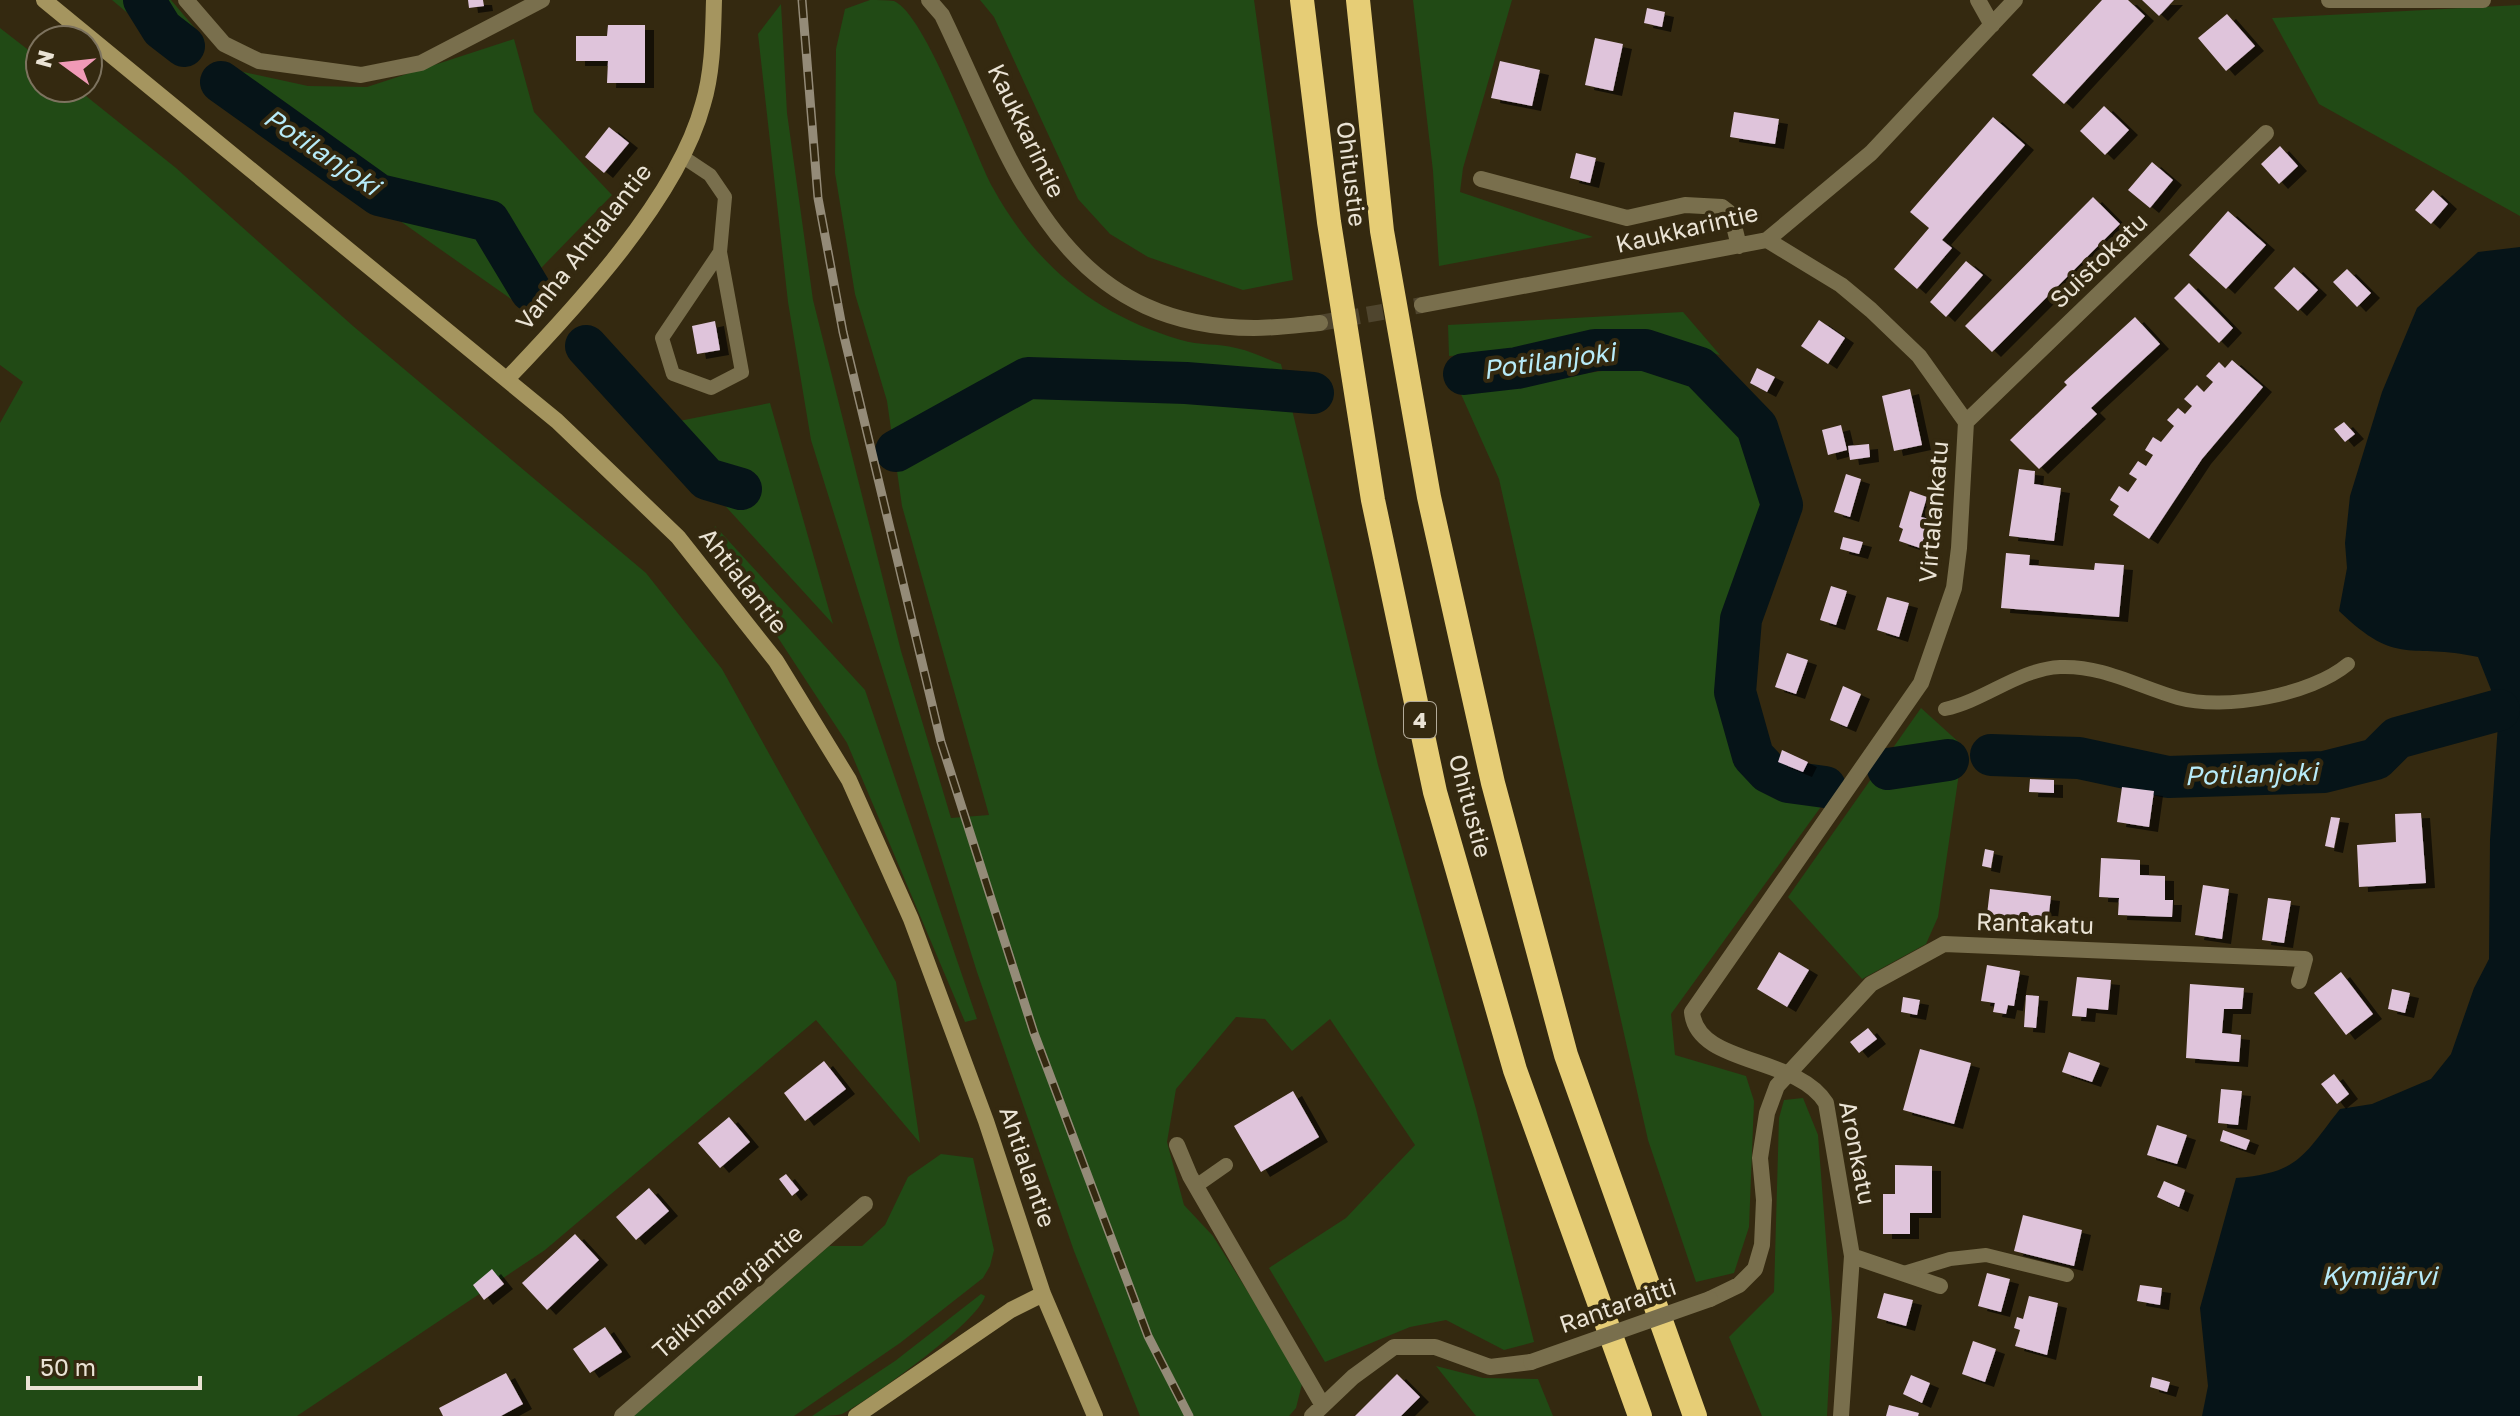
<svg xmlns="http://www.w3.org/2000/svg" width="2520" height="1416" font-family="'Golos Text',sans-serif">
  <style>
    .green { fill: #214a15 }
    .water { fill: #061418 }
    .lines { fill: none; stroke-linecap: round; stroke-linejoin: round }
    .river { stroke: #061418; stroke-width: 42 }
    .building { fill: #dfc4db; filter: url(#shadow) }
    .street-tunnel { stroke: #4f452e; stroke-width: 16; stroke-dasharray: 16 8; stroke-linecap: butt }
    .lane { stroke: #796f4d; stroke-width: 14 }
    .street { stroke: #796f4d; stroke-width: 16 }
    .secondary { stroke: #a5955f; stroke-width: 16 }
    .highway { stroke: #e6cd76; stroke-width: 24 }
    .rail-casing { stroke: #948b78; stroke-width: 9 }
    .rail { stroke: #342910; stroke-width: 6; stroke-dasharray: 18; stroke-linecap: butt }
    .street-bridge { stroke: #796f4d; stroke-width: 16 }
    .labels { text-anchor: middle; stroke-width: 8; stroke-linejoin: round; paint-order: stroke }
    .shield { fill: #342910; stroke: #b3ab9a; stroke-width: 2 }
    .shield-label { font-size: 22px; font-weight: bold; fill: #eae3d5 }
    .street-label { font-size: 24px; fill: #eae3d5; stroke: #342910 }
    .water-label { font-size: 26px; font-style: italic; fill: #b7ebf9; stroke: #342910 }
  </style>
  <defs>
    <filter id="shadow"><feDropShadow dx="9" dy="5" stdDeviation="0" flood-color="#0009"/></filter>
  </defs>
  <rect width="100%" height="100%" fill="#342910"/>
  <path class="green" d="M 112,0 L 171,0 L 204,39 L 186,62 Z
    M 870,0 C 878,0 887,0 894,1 C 926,15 974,153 993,188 C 1036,266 1096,315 1181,340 C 1199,346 1218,343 1236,348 C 1251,351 1266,359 1281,364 L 1378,765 L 1476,1109 L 1534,1342 L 1504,1350 L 1446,1320 L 1410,1327 L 1325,1362 L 1269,1268 L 1346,1218 L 1415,1145 L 1330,1019 L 1292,1051 L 1265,1019 L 1236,1017 L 1176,1089 L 1167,1142 L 1184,1205 L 1213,1236 L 1303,1380 L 1296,1408 L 1289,1416 L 1140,1416 L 1074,1251 L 977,972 L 811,440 L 788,302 L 758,34 L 781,4 L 787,113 L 813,300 L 901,651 L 951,818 L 989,815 L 902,506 L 887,401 L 855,294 L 835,173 L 836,49 L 845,9 Z
    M 980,0 L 1254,0 L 1293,280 L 1243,290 L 1148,257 L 1110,234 L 1078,199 L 994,17 Z
    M 1413,0 L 1512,0 L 1463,168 L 1460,192 L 1593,237 L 1439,266 L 1433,171 Z
    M 2520,5 L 2520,216 L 2319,104 L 2272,18 Z
    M 0,28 L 40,59 L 40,88 L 76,88 L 176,168 L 353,326 L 646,573 L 722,669 L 896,982 L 920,1143 L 816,1020 L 545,1250 L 297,1416 L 0,1416 L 0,423 L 23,382 L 0,365 Z
    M 514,39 L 534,112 L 612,195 L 511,299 L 218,93 L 230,69 L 308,86 L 367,87 Z
    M 1683,312 L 1720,355 L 1627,332 L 1513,353 L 1449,356 L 1448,325 Z
    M 1649,364 L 1694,383 L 1740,433 L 1764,511 L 1723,619 L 1724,697 L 1757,787 L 1828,797 L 1671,1014 L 1675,1055 L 1746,1076 L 1754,1101 L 1749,1227 L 1734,1273 L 1696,1282 L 1648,1140 L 1499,479 L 1460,392 Z
    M 770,403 L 833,624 L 718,498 L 674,422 Z
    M 715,526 L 865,690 L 977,1019 L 965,1022 L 847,743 L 712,537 Z
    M 1921,708 L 1963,746 L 1938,917 L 1926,944 L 1862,979 L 1788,897 Z
    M 1803,1098 L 1818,1135 L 1832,1318 L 1827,1416 L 1762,1416 L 1729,1337 L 1774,1292 L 1779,1118 L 1784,1100 Z
    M 941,1154 L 973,1158 L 994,1250 L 990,1266 L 983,1278 L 900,1343 L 794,1416 L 632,1416 L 829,1246 L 862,1246 L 885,1225 L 908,1177 Z
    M 981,1294 L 985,1296 C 979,1322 869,1400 842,1414 C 834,1416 821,1416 812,1416 L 895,1361 Z
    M 1436,1366 L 1483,1378 L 1538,1379 L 1553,1416 L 1476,1416 Z"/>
  <path class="water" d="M 2520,247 L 2520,1416 L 2202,1416 L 2208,1386 L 2200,1308 L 2236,1178 C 2299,1173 2303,1156 2340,1109 L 2372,1104 L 2431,1079 L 2451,1054 L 2474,988 L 2489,959 L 2490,840 L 2499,710 L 2478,657 C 2410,642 2398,668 2339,611 L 2347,568 L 2345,543 L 2350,496 L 2382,392 L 2417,308 L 2478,252 Z"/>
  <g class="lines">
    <path class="river" d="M 144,0 L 162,29 L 184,46
      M 221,82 L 379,195 L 489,221 L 531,291
      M 586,346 L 707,479 L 741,489
      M 1464,374 L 1517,368 L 1595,350 L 1645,350 L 1700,368 L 1757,427 L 1782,505 L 1741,619 L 1735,692 L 1753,756 L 1768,772 L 1788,782 L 1825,787
      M 896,451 L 1028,378 L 1186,383 L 1313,393
      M 1991,755 L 2079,758 L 2168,777 L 2324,772 L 2376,759 L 2397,738 L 2499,710
      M 1888,769 L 1948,760"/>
  </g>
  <path class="building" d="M 468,0 L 483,0 L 484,6 L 469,8 Z
    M 2102,0 L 2128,0 L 2145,16 L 2064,104 L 2032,75 Z
    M 2142,0 L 2174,0 L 2159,16 Z
    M 1647,8 L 1665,12 L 1662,27 L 1644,23 Z
    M 2227,14 L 2255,46 L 2226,71 L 2198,38 Z
    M 608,25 L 645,25 L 645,83 L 607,83 L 608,61 L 576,61 L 576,36 L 607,36 Z
    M 1595,38 L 1623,44 L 1613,91 L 1585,85 Z
    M 1500,61 L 1540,70 L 1532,106 L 1491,98 Z
    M 2104,106 L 2129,130 L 2105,155 L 2080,131 Z
    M 1734,112 L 1779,119 L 1775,144 L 1730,137 Z
    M 1993,117 L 2025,145 L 1942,240 L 1952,248 L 1917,289 L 1894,269 L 1929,228 L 1910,212 Z
    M 609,127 L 629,143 L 604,173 L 585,157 Z
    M 2280,146 L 2298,166 L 2279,184 L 2261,164 Z
    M 1576,153 L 1596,158 L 1590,183 L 1570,178 Z
    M 2152,162 L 2173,180 L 2150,208 L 2128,190 Z
    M 2433,190 L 2448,204 L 2431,224 L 2415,210 Z
    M 2093,197 L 2120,224 L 1992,352 L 1965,326 Z
    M 2228,211 L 2266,245 L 2226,289 L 2189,255 Z
    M 1966,261 L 1983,275 L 1946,317 L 1930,302 Z
    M 2294,267 L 2318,290 L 2298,311 L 2274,288 Z
    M 2347,269 L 2371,293 L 2357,307 L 2333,282 Z
    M 2189,283 L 2233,328 L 2219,343 L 2174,298 Z
    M 2135,317 L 2160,344 L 2091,408 L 2097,414 L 2039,469 L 2010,440 L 2067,385 L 2064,382 Z
    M 1819,320 L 1845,338 L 1828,364 L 1801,346 Z
    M 715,321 L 720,350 L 697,354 L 692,326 Z
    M 2232,360 L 2263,387 L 2202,459 L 2149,539 L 2113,515 L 2119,506 L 2110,500 L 2119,486 L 2128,492 L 2137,479 L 2129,474 L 2138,461 L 2146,466 L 2153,455 L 2145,450 L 2153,437 L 2161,442 L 2174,426 L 2167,420 L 2178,408 L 2185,414 L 2192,406 L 2184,399 L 2197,385 L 2204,392 L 2213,382 L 2206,376 L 2219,362 L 2225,368 Z
    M 1757,368 L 1775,377 L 1767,392 L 1750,383 Z
    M 1910,389 L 1922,445 L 1894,451 L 1882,396 Z
    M 2344,422 L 2355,434 L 2345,442 L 2334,429 Z
    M 1841,425 L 1847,450 L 1828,455 L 1822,430 Z
    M 1869,444 L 1870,457 L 1850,460 L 1848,446 Z
    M 2019,469 L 2035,471 L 2034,484 L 2061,488 L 2054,541 L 2009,536 Z
    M 1846,474 L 1861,479 L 1850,517 L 1834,512 Z
    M 1910,491 L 1927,497 L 1921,517 L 1933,520 L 1923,549 L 1899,541 L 1903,529 L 1899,527 Z
    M 1843,537 L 1863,542 L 1859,554 L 1840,549 Z
    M 2006,553 L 2030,555 L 2029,565 L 2094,570 L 2095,563 L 2124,565 L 2119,617 L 2001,608 Z
    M 1831,586 L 1847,591 L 1836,625 L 1820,620 Z
    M 1887,597 L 1909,603 L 1899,637 L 1877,630 Z
    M 1787,653 L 1808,660 L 1796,694 L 1775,687 Z
    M 1843,686 L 1861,694 L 1847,727 L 1830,720 Z
    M 1782,750 L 1808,762 L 1803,772 L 1778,762 Z
    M 2030,779 L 2054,780 L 2054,793 L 2029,792 Z
    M 2122,787 L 2154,791 L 2149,827 L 2117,822 Z
    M 2421,813 L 2426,883 L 2359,887 L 2357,845 L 2396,842 L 2395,814 Z
    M 2331,817 L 2340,818 L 2334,848 L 2325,846 Z
    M 1985,849 L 1994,851 L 1991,868 L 1982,866 Z
    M 2101,858 L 2140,860 L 2140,875 L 2165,876 L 2165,900 L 2173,900 L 2172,917 L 2118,915 L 2119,898 L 2099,897 Z
    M 2203,885 L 2229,889 L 2222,939 L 2195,935 Z
    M 1990,889 L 2051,896 L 2047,930 L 1986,923 Z
    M 2268,898 L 2291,901 L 2284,943 L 2262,940 Z
    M 1779,952 L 1809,970 L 1787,1007 L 1757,989 Z
    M 1987,965 L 2020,971 L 2014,1006 L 2008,1005 L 2006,1014 L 1993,1012 L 1995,1003 L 1981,1001 Z
    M 2341,972 L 2373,1014 L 2346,1035 L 2314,993 Z
    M 2077,977 L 2111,980 L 2108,1010 L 2087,1008 L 2086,1017 L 2072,1016 Z
    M 2190,984 L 2244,988 L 2242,1009 L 2224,1009 L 2222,1033 L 2241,1035 L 2239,1062 L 2186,1058 Z
    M 2392,989 L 2410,993 L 2405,1013 L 2388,1009 Z
    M 2026,995 L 2039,996 L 2036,1028 L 2024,1027 Z
    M 1903,997 L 1920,1000 L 1917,1015 L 1901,1012 Z
    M 1868,1028 L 1877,1039 L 1859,1053 L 1850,1042 Z
    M 1920,1049 L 1971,1063 L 1954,1124 L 1903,1110 Z
    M 2069,1052 L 2100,1063 L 2092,1082 L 2062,1072 Z
    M 824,1061 L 846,1089 L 805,1121 L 784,1093 Z
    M 2334,1074 L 2349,1094 L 2337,1104 L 2321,1084 Z
    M 2221,1089 L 2242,1091 L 2238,1125 L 2218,1123 Z
    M 1293,1091 L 1319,1137 L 1261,1172 L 1234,1126 Z
    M 729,1117 L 750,1142 L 720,1168 L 698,1143 Z
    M 2157,1125 L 2187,1135 L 2177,1164 L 2147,1155 Z
    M 2223,1130 L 2250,1140 L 2246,1150 L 2220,1141 Z
    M 1895,1165 L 1932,1166 L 1932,1213 L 1910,1213 L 1910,1234 L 1883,1234 L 1883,1194 L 1895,1194 Z
    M 786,1174 L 799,1190 L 792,1196 L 779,1179 Z
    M 2164,1181 L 2185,1190 L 2179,1207 L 2157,1197 Z
    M 649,1188 L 669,1211 L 636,1240 L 616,1217 Z
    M 2023,1215 L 2082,1230 L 2074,1266 L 2014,1251 Z
    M 575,1234 L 599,1260 L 547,1310 L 522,1283 Z
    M 492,1269 L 504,1284 L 484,1300 L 473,1285 Z
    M 1987,1273 L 2010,1279 L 2001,1312 L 1978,1306 Z
    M 2140,1285 L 2162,1288 L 2160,1305 L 2137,1301 Z
    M 1884,1293 L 1913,1300 L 1906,1326 L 1877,1318 Z
    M 2029,1296 L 2058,1303 L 2047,1355 L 2015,1346 L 2020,1330 L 2014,1328 L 2017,1317 L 2023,1319 Z
    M 605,1327 L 622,1352 L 590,1373 L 573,1349 Z
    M 1973,1341 L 1996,1349 L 1985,1382 L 1962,1374 Z
    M 506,1373 L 523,1404 L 501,1416 L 443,1416 L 439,1408 Z
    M 1397,1374 L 1420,1397 L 1401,1416 L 1355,1416 Z
    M 1911,1375 L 1930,1383 L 1922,1403 L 1903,1394 Z
    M 2152,1377 L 2170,1382 L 2167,1392 L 2150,1387 Z
    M 1889,1405 L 1919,1413 L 1918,1416 L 1886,1416 Z"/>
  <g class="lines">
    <path class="street-tunnel" d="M 1320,323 L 1422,305"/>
    <path class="lane" d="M 683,157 L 710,175 L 725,197 L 720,252 L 742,372 L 711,388 L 673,374 L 662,338 L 720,252
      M 1945,709 C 1984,701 2019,669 2060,667 C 2102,665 2139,687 2178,698 C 2225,711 2311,695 2348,664
      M 1196,1186 L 1226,1165
      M 1904,1273 L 1950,1259 L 1986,1255 L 2067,1275"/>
    <path class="street" d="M 186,0 L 224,44 L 259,61 L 361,75 L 421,63 L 542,0
      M 929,0 L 942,15 C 1013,162 1057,327 1254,328 C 1276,328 1298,325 1320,323
      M 1978,0 L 1992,25
      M 2329,0 L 2483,0
      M 1481,179 L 1627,218 L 1685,205 L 1722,207 L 1731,214 L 1739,246
      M 1767,240 L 1841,285 L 1871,310 L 1919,356 L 1966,422 L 1959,548 L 1954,588 L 1921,683 L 1692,1012 C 1697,1066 1796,1055 1826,1103 L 1852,1256 L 1841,1416
      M 1422,305 L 1767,240 L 1871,153 L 2015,0
      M 1966,422 L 2266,133
      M 1177,1145 L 1190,1176 L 1322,1404
      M 1852,1256 L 1940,1286
      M 1710,1299 L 1739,1285 L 1755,1269 L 1762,1245 L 1764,1200 L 1760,1158 L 1767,1113 L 1777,1086 L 1871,984 L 1944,944 L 2305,959 L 2299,981
      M 622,1416 L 865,1204
      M 1312,1416 L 1353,1377 L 1394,1347 L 1435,1347 L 1490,1367 L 1531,1362"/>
    <path class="secondary" d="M 44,0 L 557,421 L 678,537 L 776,661 L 849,780 L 911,919 L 986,1121 L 1043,1294 L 1095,1416
      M 508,378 C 575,308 678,198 703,104 C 713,71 713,34 714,0
      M 856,1416 L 1011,1310 L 1043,1294"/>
    <path class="highway" d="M 1302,0 L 1329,222 L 1373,500 L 1435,792 L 1515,1070 L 1640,1416
      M 1358,0 L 1382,231 L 1429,497 L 1493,783 L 1566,1055 L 1695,1416"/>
    <g class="rail-casing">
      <path id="rail" d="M 802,0 L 818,198 L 843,332 L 941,742 L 1034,1033 L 1148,1336 L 1189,1416"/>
    </g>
    <use href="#rail" class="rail"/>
    <path class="street-bridge" d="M 1531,1362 L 1710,1299"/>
  </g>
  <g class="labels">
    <rect class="shield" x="1404" y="702" width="32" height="36" rx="6"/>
    <g class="shield-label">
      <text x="1420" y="728">4</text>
    </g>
    <g class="street-label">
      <text transform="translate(1026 131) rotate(64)" y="8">Kaukkarintie</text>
      <text transform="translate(1351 174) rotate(83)" y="8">Ohitustie</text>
      <text transform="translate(1687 229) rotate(-13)" y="8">Kaukkarintie</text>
      <text transform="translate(584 247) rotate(-52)" y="8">Vanha Ahtialantie</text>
      <text transform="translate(2099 261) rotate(-44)" y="8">Suistokatu</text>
      <text transform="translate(1934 512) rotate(-85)" y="8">Virtalankatu</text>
      <text transform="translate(743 581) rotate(52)" y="8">Ahtialantie</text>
      <text transform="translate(1470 806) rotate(75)" y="8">Ohitustie</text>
      <text transform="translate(2035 924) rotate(2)" y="8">Rantakatu</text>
      <text transform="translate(1857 1153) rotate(79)" y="8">Aronkatu</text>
      <text transform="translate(1027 1167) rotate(71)" y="8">Ahtialantie</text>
      <text transform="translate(728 1292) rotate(-41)" y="8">Taikinamarjantie</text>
      <text transform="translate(1618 1306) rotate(-19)" y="8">Rantaraitti</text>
    </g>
    <g class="water-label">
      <text transform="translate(322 152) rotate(34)" y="9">Potilanjoki</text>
      <text transform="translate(1549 361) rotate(-8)" y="9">Potilanjoki</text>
      <text transform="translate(2251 774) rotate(-2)" y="9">Potilanjoki</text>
      <text x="2379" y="1285">Kymijärvi</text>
    </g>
  </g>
  <g transform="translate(64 64) rotate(285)"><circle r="38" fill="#342910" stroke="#7d735f" stroke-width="2"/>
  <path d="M0-6L14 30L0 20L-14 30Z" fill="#f09ab7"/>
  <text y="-12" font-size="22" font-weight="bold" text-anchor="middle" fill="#eae3d5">N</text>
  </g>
  <path d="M28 1376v12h172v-12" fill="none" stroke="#eae3d5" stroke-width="4"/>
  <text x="40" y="1376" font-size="24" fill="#eae3d5" stroke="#342910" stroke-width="6" paint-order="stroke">50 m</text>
</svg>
